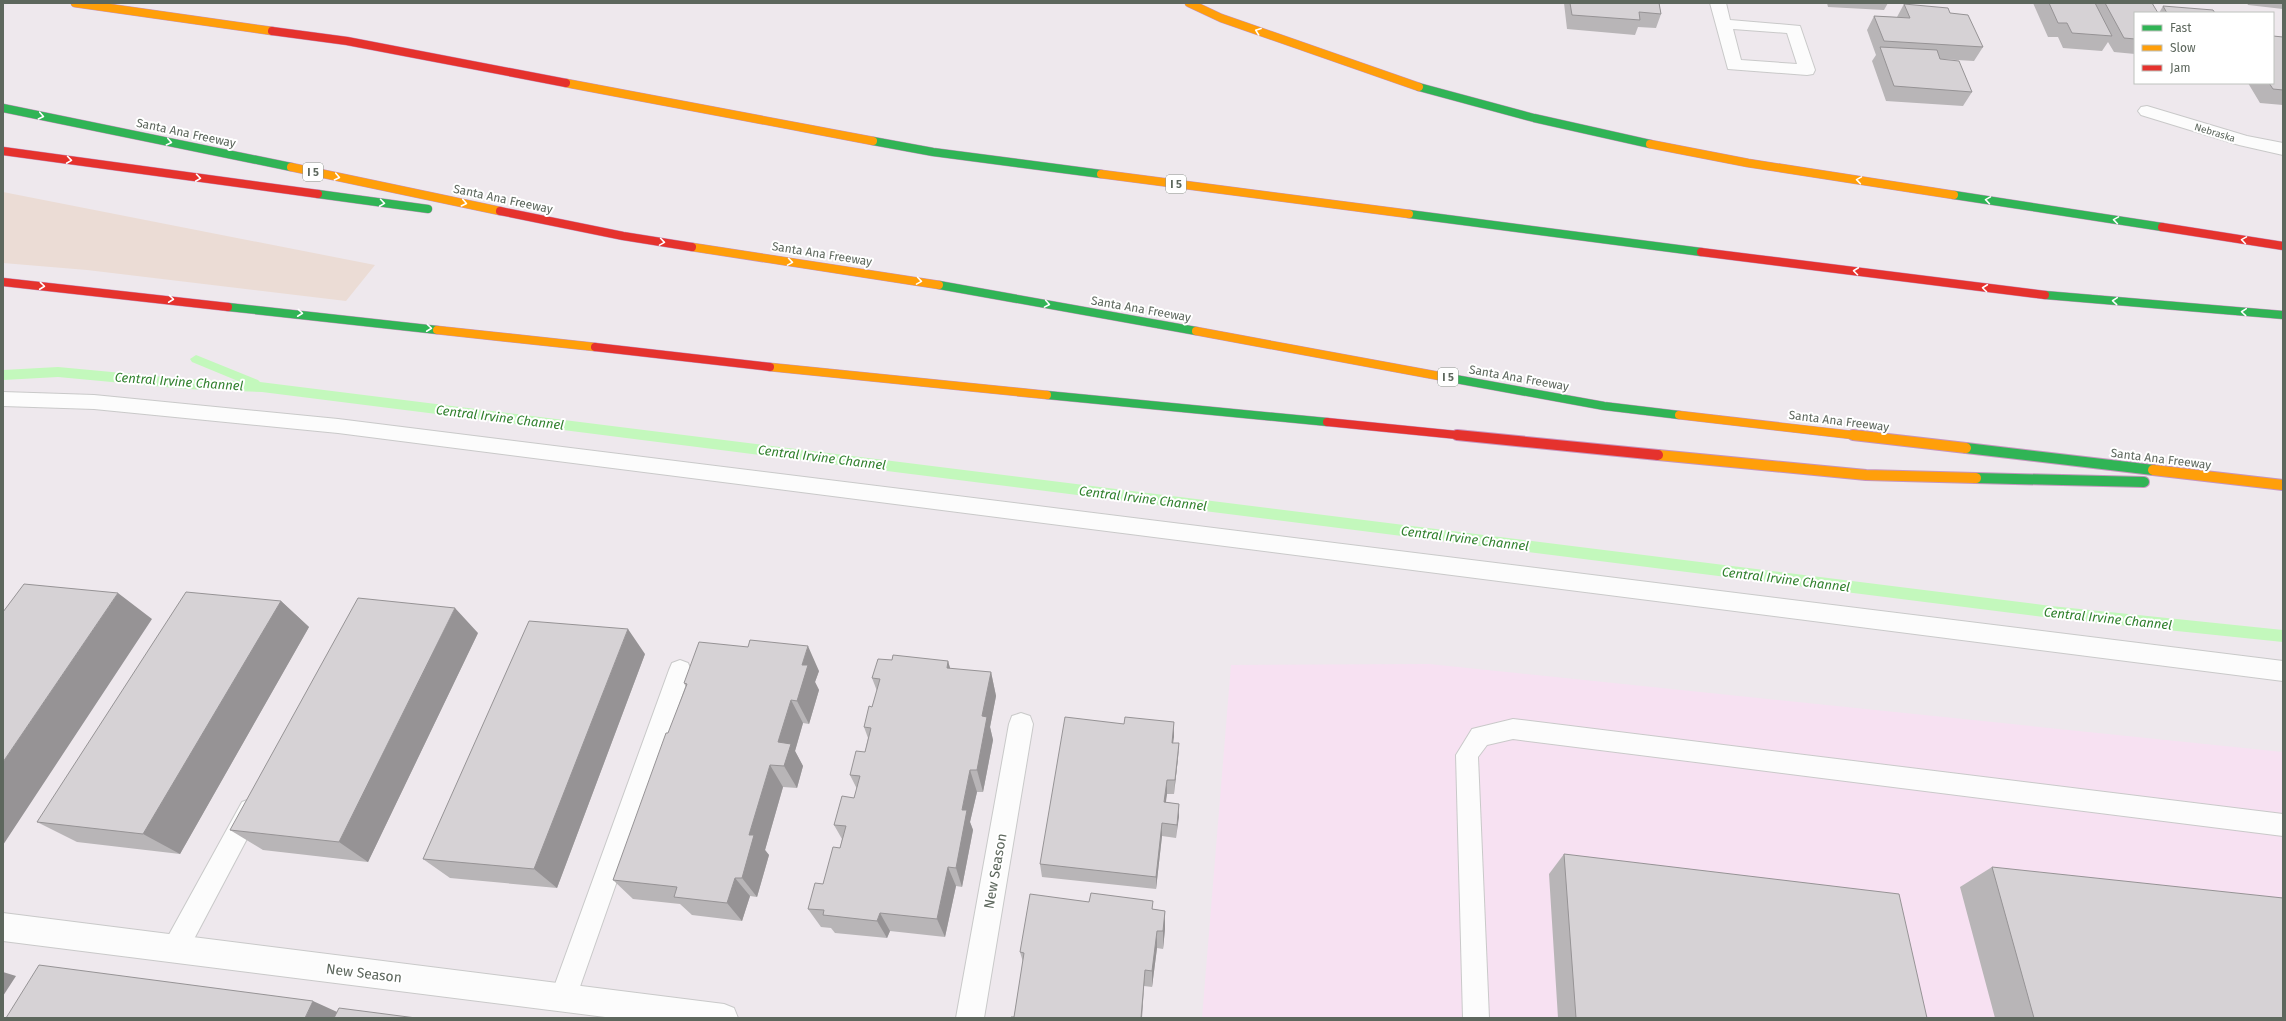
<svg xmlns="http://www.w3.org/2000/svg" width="2286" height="1021" font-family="'Fira Sans',sans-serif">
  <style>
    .commercial { fill: #f7e1f2 }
    .green { fill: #ebdcd5 }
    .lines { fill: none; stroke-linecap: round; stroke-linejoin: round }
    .stream { fill: #c3f8bc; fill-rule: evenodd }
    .lane-casing { stroke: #c9c9c9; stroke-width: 2 }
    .street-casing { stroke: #c9c9c9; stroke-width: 2 }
    .fast-far1-casing { stroke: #c694bf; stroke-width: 9 }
    .fast-casing { stroke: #c694bf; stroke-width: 12 }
    .slow-far1-casing { stroke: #c694bf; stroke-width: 9 }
    .slow-casing { stroke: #c694bf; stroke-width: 12 }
    .jam-far1-casing { stroke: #c694bf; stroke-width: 9 }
    .jam-casing { stroke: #c694bf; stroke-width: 12 }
    .lane { fill: #fcfcfc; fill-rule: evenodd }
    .street { fill: #fcfcfc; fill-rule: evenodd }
    .fast-far1 { stroke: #30b455; stroke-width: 8 }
    .fast { stroke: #30b455; stroke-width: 10 }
    .slow-far1 { stroke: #ff9f0a; stroke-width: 8 }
    .slow { stroke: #ff9f0a; stroke-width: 10 }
    .jam-far1 { stroke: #e5322d; stroke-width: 8 }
    .jam { stroke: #e5322d; stroke-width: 10 }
    .wall { fill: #b8b5b7 }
    .shaded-wall { fill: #969395 }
    .building { fill: #d6d2d5; stroke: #969395 }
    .oneway { stroke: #fff }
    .labels { text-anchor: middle; stroke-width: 4; stroke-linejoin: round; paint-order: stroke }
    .far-street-label { font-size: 10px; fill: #5d675d; stroke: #fff }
    .shield { fill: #fff; stroke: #8e958e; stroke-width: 1 }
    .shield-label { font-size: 11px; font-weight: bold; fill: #5d675d }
    .street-label { font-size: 12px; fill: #5d675d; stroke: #fff }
    .water-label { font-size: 13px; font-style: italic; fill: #31812e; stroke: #fff }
    .near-street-label { font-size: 14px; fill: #5d675d; stroke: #fff }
  </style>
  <rect width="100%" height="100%" fill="#eee8ed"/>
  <path class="commercial" d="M 1429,664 L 2283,752 L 2283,1018 L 1202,1018 L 1231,665 Z"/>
  <path class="green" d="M 3,192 L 375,265 L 346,301 L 87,270 L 3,263 Z"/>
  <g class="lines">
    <path class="stream" d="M 196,355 L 258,380 L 260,382 L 2051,606 L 2283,630 L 2283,642 L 2051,618 L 262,392 L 187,389 L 58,377 L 3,380 L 3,370 L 58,367 L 187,379 L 238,381 L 192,362 L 190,359 Z"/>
    <g class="lane-casing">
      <path id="lane" d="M 3,392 L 94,395 L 338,419 L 2283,661 L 2283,681 L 338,433 L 94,409 L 3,406 Z
        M 680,660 L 688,663 L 691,670 L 576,998 L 572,1007 L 563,1011 L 554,1007 L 550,998 L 669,670 L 672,663 Z
        M 1513,719 L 2283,814 L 2283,836 L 1513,739 L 1487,745 L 1478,757 L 1489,1018 L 1463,1018 L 1456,755 L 1472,729 Z
        M 250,799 L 258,802 L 262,810 L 258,818 L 184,958 L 175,961 L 166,958 L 163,949 L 166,940 L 242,802 Z"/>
    </g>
    <g class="street-casing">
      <path id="street" d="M 1710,3 L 1726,3 L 1730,20 L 1800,26 L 1815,70 L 1813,74 L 1807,75 L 1728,69 ZM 1733,29 L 1787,33 L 1797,64 L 1741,60 Z
        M 2147,106 L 2247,136 L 2283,143 L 2283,155 L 2239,145 L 2141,115 L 2138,111 L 2141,107 Z
        M 1021,713 L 1030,716 L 1033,724 L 984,1018 L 956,1018 L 1009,724 L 1012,716 Z
        M 3,913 L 724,1004 L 734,1008 L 738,1018 L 613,1018 L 3,941 Z"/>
    </g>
    <g class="fast-far1-casing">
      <path id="fast-far1" d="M 1419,87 L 1534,118 L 1650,144
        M 3,108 L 291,167
        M 873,141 L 933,152 L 1101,174
        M 318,194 L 428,209
        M 1954,195 L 2162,227
        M 1409,214 L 1701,252
        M 939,285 L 1196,331
        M 2045,295 L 2283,315
        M 228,307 L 437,330
        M 1439,376 L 1604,406 L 1679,415
        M 1047,395 L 1327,422"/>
    </g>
    <g class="fast-casing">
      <path id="fast" d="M 1966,448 L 2153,470
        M 1976,478 L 2144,482"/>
    </g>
    <g class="slow-far1-casing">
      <path id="slow-far1" d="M 75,3 L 272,31
        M 1189,3 L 1221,18 L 1419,87
        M 566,83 L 873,141
        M 1650,144 L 1748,163 L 1954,195
        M 291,167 L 500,211
        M 1101,174 L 1409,214
        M 692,247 L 939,285
        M 437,330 L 595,347
        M 1196,331 L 1439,376
        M 770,367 L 1047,395
        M 1679,415 L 1861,436"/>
    </g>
    <g class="slow-casing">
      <path id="slow" d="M 1853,435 L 1966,448
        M 1658,455 L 1866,475 L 1976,478
        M 2153,470 L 2283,485"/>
    </g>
    <g class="jam-far1-casing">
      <path id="jam-far1" d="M 272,31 L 347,41 L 566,83
        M 3,151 L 318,194
        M 500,211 L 623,236 L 692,247
        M 2162,227 L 2283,246
        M 1701,252 L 2045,295
        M 3,282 L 228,307
        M 595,347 L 770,367
        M 1327,422 L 1467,436"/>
    </g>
    <g class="jam-casing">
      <path id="jam" d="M 1457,435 L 1658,455"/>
    </g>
    <use href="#lane" class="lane"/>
    <use href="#street" class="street"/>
    <use href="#fast-far1" class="fast-far1"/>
    <use href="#fast" class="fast"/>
    <use href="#slow-far1" class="slow-far1"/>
    <use href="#slow" class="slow"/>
    <use href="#jam-far1" class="jam-far1"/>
    <use href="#jam" class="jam"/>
  </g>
  <path class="wall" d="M 1564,3 L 1659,3 L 1661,14 L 1656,28 L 1638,27 L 1635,35 L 1567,29 Z
    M 1827,3 L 1888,3 L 1884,10 L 1828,7 Z
    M 2033,3 L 2153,3 L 2135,13 L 2135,54 L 2114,52 L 2108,42 L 2102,51 L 2063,48 L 2058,37 L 2048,37 Z
    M 2247,3 L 2283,3 L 2283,9 L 2248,5 Z
    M 1904,4 L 1950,13 L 1983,47 L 1974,61 L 1940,59 L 1972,92 L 1963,106 L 1886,101 L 1872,61 L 1876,55 L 1867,30 L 1874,16 L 1897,17 Z
    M 2163,6 L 2215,13 L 2159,13 Z
    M 2283,37 L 2283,105 L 2260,103 L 2248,83 L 2273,83 Z
    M 281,601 L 309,627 L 180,854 L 77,842 L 37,822 Z
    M 478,633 L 368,862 L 263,850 L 230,830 Z
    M 645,654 L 557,888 L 450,878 L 423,859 Z
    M 892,660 L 948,661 L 950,669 L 991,672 L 996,696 L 990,727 L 993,740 L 983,792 L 977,792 L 970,822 L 973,830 L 962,887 L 956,886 L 945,937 L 890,931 L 887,938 L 835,933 L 831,928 L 821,927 L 808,909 L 823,884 L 840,848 L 842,839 L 834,825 L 854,798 L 857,789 L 850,775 L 865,752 L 868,738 L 864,727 L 872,707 L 877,691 L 872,678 Z
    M 819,671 L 815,682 L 819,690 L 809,724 L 803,723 L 795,751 L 803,766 L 797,788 L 783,787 L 765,850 L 769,855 L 757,897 L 750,896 L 742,921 L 692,915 L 680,904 L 633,899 L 613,880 L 686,687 L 684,683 Z
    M 1174,722 L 1173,743 L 1179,743 L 1178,758 L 1174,794 L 1167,794 L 1165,802 L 1179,804 L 1176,838 L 1162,836 L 1156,889 L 1042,877 L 1040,864 L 1124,724 Z
    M 1564,854 L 1927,1018 L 1558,1018 L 1549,874 Z
    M 1992,867 L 2283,1018 L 1995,1018 L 1960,887 Z
    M 1089,902 L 1153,909 L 1165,911 L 1165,929 L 1163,949 L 1157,948 L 1152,987 L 1144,986 L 1014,1017 L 1023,962 L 1020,952 Z"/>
  <path class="shaded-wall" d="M 118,593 L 152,619 L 3,845 L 3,762 Z
    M 281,601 L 309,627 L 180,854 L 143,834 Z
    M 455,608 L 478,633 L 368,862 L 339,842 Z
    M 628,629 L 645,654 L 557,888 L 534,869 Z
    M 808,646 L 819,671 L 815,682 L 819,690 L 809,724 L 797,701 L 802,665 Z
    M 948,661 L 955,685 L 947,668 Z
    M 991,672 L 996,696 L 990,727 L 993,740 L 983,792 L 977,770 L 982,716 Z
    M 791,700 L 803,723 L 795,751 L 803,766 L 797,788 L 784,766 L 778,742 Z
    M 1174,722 L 1174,737 L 1171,757 L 1172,743 Z
    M 1179,743 L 1178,758 L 1174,794 L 1175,780 Z
    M 770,765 L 783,787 L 765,850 L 769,855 L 757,897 L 742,878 L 749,835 Z
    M 970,770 L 977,792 L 970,822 L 973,830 L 962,887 L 956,868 L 962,810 Z
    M 1167,780 L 1167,794 L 1164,816 L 1164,802 Z
    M 1179,804 L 1179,817 L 1176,838 L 1177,825 Z
    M 1162,823 L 1162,836 L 1156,889 L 1156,877 Z
    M 948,867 L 956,886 L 945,937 L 937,919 Z
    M 735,878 L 750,896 L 742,921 L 727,903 Z
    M 1165,911 L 1165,929 L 1163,949 L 1163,931 Z
    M 880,913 L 890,931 L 887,938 L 877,921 Z
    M 1157,931 L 1157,948 L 1152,987 L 1152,971 Z
    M 1145,970 L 1142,1018 L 1141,1018 Z
    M 3,972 L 16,976 L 3,996 Z
    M 313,1001 L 346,1016 L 345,1018 L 305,1018 Z"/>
  <path class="building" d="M 1570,3 L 1659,3 L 1661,14 L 1639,12 L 1640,20 L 1572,15 Z
    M 2049,3 L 2095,3 L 2112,36 L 2072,33 L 2067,23 L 2058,23 Z
    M 2105,3 L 2152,3 L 2158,13 L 2135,13 L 2135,39 L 2124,38 Z
    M 1904,4 L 1948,8 L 1950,13 L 1968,15 L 1983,47 L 1884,41 L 1874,16 L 1910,18 Z
    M 2163,6 L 2213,10 L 2215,13 L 2167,13 Z
    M 2273,36 L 2283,37 L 2283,90 L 2273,89 L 2269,83 L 2273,83 Z
    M 1880,47 L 1937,50 L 1940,59 L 1959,61 L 1972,92 L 1894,86 Z
    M 24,584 L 118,593 L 3,762 L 3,612 Z
    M 186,592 L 281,601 L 143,834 L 37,822 Z
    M 358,598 L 455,608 L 339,842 L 230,830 Z
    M 529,621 L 628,629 L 534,869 L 423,859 Z
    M 750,640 L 808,646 L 802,665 L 808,665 L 797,701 L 791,700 L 778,742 L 791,744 L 784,766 L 770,765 L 749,835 L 754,835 L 742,878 L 735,878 L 727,903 L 674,897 L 677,887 L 613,880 L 666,733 L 668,733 L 687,684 L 684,683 L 699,642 L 748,647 Z
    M 893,655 L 948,661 L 947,668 L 991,672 L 982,716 L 987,717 L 977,770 L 970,770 L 962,810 L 967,810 L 956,868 L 948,867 L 937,919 L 880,913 L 877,921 L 823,915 L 824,910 L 808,909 L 815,883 L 823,884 L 833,847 L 840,848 L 846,826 L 834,825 L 842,796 L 854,798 L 860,776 L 850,775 L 856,751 L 865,752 L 871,728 L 864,727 L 869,706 L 872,707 L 880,679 L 872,678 L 878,659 L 892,660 Z
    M 1065,717 L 1124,724 L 1125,717 L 1174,722 L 1172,743 L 1179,743 L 1175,780 L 1167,780 L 1164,802 L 1179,804 L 1177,825 L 1162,823 L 1156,877 L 1040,864 Z
    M 1564,854 L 1899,894 L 1927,1018 L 1576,1018 Z
    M 1992,867 L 2283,898 L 2283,1018 L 2034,1018 Z
    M 1091,893 L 1153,901 L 1152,909 L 1165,911 L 1163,931 L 1157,931 L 1152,971 L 1145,970 L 1141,1018 L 1010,1018 L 1011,1017 L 1014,1017 L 1024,953 L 1020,952 L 1030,894 L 1089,902 Z
    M 39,965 L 313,1001 L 305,1018 L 6,1018 Z
    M 339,1008 L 416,1018 L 334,1018 Z"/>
  <defs><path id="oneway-chevron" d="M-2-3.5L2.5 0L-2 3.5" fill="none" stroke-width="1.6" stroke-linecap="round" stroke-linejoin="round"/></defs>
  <g class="oneway">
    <use href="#oneway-chevron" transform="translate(1258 31) rotate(-160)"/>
    <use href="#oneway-chevron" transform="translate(41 116) rotate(12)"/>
    <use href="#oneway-chevron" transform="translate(169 142) rotate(12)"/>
    <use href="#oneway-chevron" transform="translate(69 160) rotate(8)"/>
    <use href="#oneway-chevron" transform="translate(337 177) rotate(12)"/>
    <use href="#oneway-chevron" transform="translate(198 178) rotate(8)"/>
    <use href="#oneway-chevron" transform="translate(1859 180) rotate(-171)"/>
    <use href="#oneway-chevron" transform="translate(1988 200) rotate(-171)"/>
    <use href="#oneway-chevron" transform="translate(382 203) rotate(8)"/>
    <use href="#oneway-chevron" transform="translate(464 203) rotate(12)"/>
    <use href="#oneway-chevron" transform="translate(2116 220) rotate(-171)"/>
    <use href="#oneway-chevron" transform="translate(2244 240) rotate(-171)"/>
    <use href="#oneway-chevron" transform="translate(662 242) rotate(9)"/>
    <use href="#oneway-chevron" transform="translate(790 262) rotate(9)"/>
    <use href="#oneway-chevron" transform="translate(1856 271) rotate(-173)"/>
    <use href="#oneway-chevron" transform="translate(919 281) rotate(9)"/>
    <use href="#oneway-chevron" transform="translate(42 286) rotate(6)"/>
    <use href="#oneway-chevron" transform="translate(1985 288) rotate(-173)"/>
    <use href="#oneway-chevron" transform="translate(171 299) rotate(6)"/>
    <use href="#oneway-chevron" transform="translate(2115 301) rotate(-175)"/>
    <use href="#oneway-chevron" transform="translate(1047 304) rotate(10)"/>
    <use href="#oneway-chevron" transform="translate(2244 312) rotate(-175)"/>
    <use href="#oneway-chevron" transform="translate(300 313) rotate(6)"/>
    <use href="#oneway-chevron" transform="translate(429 328) rotate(6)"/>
  </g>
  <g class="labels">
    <g class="far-street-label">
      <text transform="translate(2215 132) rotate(17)" y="4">Nebraska</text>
    </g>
    <g class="shield">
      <rect x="303" y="163" width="20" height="18" rx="3"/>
      <rect x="1166" y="175" width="20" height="18" rx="3"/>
      <rect x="1438" y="368" width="20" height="18" rx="3"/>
    </g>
    <g class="shield-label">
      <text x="313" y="176">I 5</text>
      <text x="1176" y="188">I 5</text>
      <text x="1448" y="381">I 5</text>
    </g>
    <g class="street-label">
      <text transform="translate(186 133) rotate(12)" y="4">Santa Ana Freeway</text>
      <text transform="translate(503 199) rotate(12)" y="4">Santa Ana Freeway</text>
      <text transform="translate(822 254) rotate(9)" y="4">Santa Ana Freeway</text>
      <text transform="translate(1141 309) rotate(10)" y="4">Santa Ana Freeway</text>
      <text transform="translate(1519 378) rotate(10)" y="4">Santa Ana Freeway</text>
      <text transform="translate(1839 421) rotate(7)" y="4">Santa Ana Freeway</text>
      <text transform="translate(2161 459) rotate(7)" y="4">Santa Ana Freeway</text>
    </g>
    <g class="water-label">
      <text transform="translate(179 381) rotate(4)" y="5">Central Irvine Channel</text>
      <text transform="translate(500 417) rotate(7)" y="5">Central Irvine Channel</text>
      <text transform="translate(822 457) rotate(7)" y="5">Central Irvine Channel</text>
      <text transform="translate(1143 498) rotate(7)" y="5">Central Irvine Channel</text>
      <text transform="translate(1465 538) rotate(7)" y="5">Central Irvine Channel</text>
      <text transform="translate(1786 579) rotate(7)" y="5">Central Irvine Channel</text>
      <text transform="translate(2108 618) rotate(6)" y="5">Central Irvine Channel</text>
    </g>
    <g class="near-street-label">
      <text transform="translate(995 871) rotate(-80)" y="5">New Season</text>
      <text transform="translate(364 973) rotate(7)" y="5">New Season</text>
    </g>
  </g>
  <rect width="2286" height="1021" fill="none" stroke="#5d675d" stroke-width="8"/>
  <rect x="2134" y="12" width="140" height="72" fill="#ffffff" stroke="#bec2be"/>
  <rect x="2142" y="25" width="20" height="6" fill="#30b455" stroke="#bec2be"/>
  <text x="2170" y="32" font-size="12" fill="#5d675d">Fast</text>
  <rect x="2142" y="45" width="20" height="6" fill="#ff9f0a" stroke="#bec2be"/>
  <text x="2170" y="52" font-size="12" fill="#5d675d">Slow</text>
  <rect x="2142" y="65" width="20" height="6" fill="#e5322d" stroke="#bec2be"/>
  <text x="2170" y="72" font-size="12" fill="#5d675d">Jam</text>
</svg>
